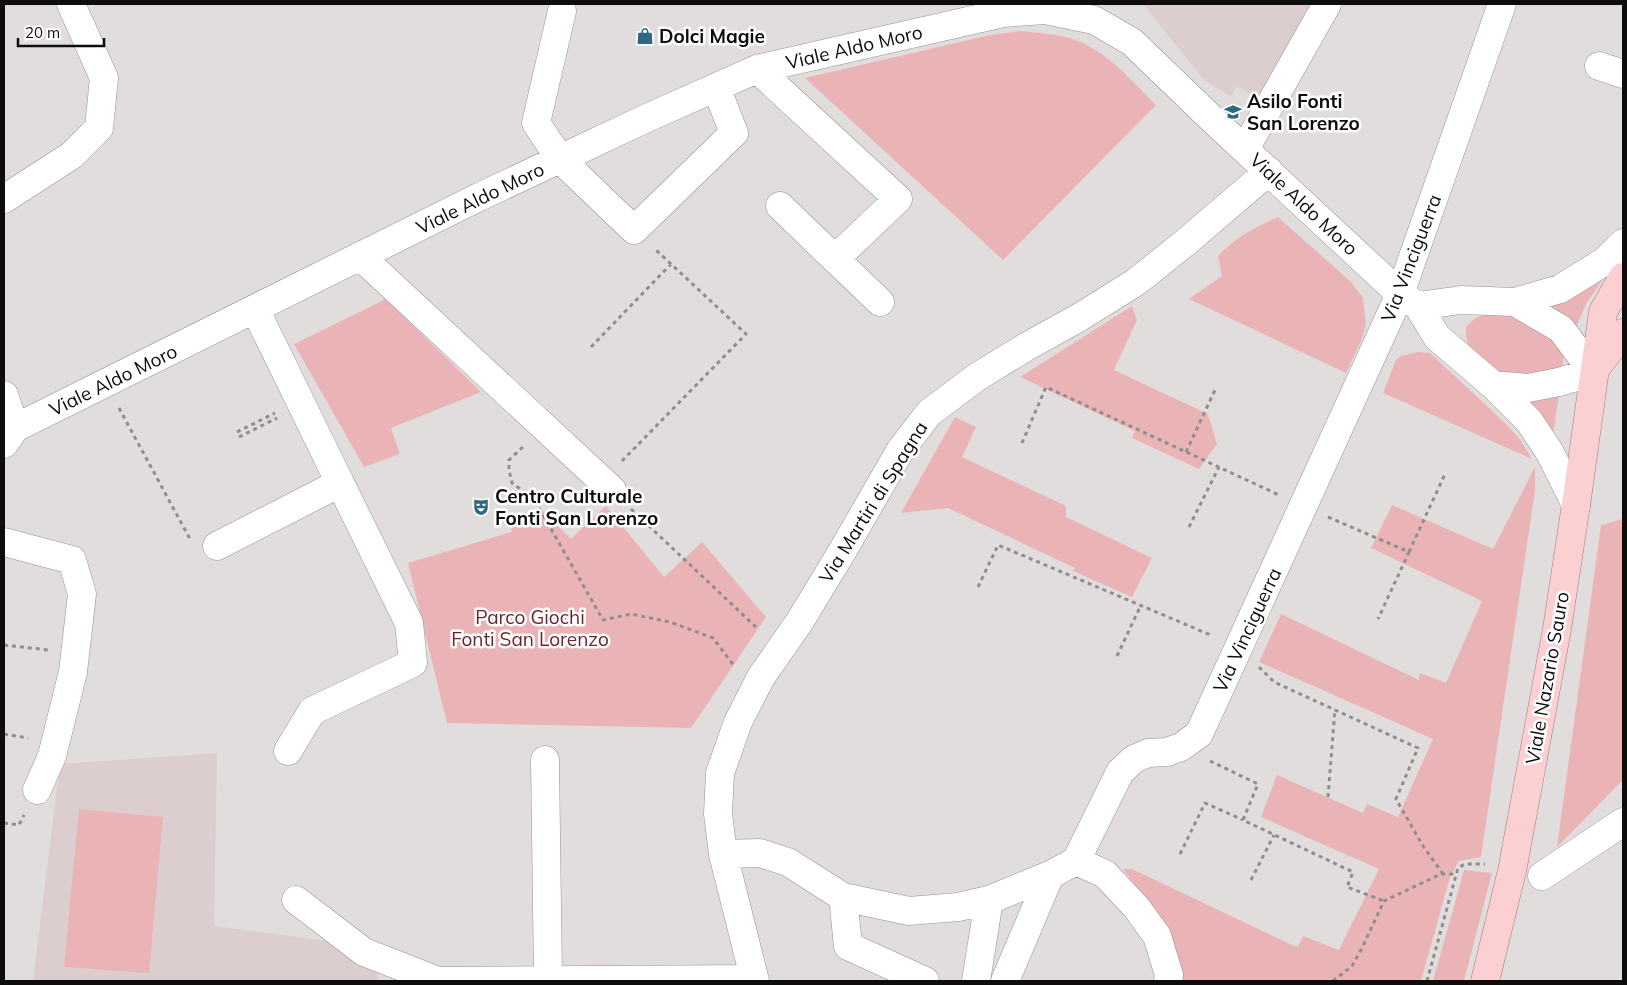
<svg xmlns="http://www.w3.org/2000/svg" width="1627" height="985" font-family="Mulish,sans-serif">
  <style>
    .built { fill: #dccdce }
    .green { fill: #eab4b6 }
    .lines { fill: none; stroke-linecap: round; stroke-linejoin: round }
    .minor-casing { stroke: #959090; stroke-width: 29 }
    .major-casing { stroke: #a77779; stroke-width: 29 }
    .path { stroke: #918d8d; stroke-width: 3; stroke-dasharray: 4 4; stroke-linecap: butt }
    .minor { stroke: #fff; stroke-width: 28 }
    .major { stroke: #fbd0d2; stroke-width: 28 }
    .labels { text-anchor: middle; stroke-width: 5; stroke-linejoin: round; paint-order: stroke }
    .poi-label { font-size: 19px; font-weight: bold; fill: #0e0c0c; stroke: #fff; text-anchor: start }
    .street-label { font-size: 19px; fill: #0e0c0c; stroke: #fff }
    .park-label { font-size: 19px; fill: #6a262e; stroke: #fff }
  </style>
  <rect width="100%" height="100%" fill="#e2dddd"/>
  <path class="built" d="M 1143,4 L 1313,4 L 1261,101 L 1237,86 L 1231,97 L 1204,80 Z
    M 217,753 L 214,926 L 374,947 L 378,981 L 33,981 L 60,764 Z"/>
  <path class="green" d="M 1020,31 C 1039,33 1061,34 1078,41 C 1110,54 1132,81 1156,105 L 1003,260 L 805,78 L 990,35 Z
    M 1278,217 L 1350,281 L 1363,298 L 1366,324 L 1361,341 L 1346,373 L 1189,299 L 1222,276 L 1218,256 C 1236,237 1254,228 1278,217 Z
    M 1611,267 L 1586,304 L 1574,332 L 1545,306 Z
    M 386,299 L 481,392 L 391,428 L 400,454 L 364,467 L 294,344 Z
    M 1132,306 L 1137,320 L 1114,370 L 1208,414 L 1217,444 L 1199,469 L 1132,438 L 1135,431 L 1020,377 Z
    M 1485,314 C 1497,314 1509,314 1520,318 C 1534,324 1568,346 1563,364 C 1562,366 1560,369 1559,371 C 1536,375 1507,379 1487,366 C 1483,364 1479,358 1476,355 C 1467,345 1466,341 1466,327 L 1474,319 Z
    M 1418,352 L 1430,353 L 1504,422 L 1519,438 L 1532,459 L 1383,393 L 1396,360 L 1401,356 Z
    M 1559,394 L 1553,435 L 1519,398 Z
    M 955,417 L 976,427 L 962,457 L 1066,506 L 1066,517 L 1152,558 L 1132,597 L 1073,571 L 1075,568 L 948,508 L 901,513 Z
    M 1535,467 L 1535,490 L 1481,857 L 1459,861 L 1450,877 L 1421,981 L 1179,981 C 1179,970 1179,957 1175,946 C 1165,917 1141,893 1123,869 L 1132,869 L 1292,945 L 1298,947 L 1303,936 L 1339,950 L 1379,869 L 1261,817 L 1277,775 L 1363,813 L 1367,804 L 1398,817 L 1433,739 L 1259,662 L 1281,614 L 1419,680 L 1420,673 L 1446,683 L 1482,601 L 1371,548 L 1392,505 L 1493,549 Z
    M 606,506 L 664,577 L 702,542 L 766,617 L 691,728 L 447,723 L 408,563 L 512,532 L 509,520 L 543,511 L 571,539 Z
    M 1623,519 L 1623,780 L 1557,847 L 1601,525 Z
    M 79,809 L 163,817 L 149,973 L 64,967 Z
    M 1464,870 L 1492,873 L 1464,981 L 1433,981 Z"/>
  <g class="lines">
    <g class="minor-casing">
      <path id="minor" d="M 562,11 L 536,123 L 560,159 L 634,230 L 734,133 L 716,87
        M 1599,66 L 1623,74
        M 757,69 L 898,199 L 835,259 L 880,302
        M 1245,149 L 1327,4
        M 4,199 L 72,155 L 99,128 L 104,78 L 71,4
        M 780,206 L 835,259
        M 360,256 L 612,490
        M 1515,302 L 1560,289 L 1605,261 L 1623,243
        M 1418,306 L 1461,300 L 1515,302 L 1561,329 L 1593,372 L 1559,382 L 1528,388 L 1493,385
        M 4,395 L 15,428
        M 4,444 L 15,428 L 479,197 L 647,118 L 757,69 L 1003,13 L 1045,10 L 1094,20 L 1132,42 L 1213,120 L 1400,294 L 1418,306 L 1437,337 L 1493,385 L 1529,421 L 1549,451 L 1576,505
        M 4,542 L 72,560 L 82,594 L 73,672 L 52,756 L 37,790
        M 217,546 L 340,483 L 255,309
        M 288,751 L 312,711 L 413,663 L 409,623 L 340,483
        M 545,760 L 548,980
        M 723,854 L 760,853 L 788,862 L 843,897 L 909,911 L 958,907 L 989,900 L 1050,875 L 1076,861
        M 1076,861 L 1120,772 L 1134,759 L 1148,753 L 1167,752 L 1181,747 L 1199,734 L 1400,294 L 1502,4
        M 1076,861 L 1105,874 L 1136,907 L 1157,936 L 1169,975 L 1168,981
        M 1542,876 L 1623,822
        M 843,897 L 848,946 L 925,981
        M 296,900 L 364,952 L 438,981
        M 438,981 L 754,979
        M 755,981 L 723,854 L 718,814 L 720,773 L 738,722 L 761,677 L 800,621 L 843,550 L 900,451 L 929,413 L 977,377 L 1026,347 L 1080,317 L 1136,282 L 1186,242 L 1269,171
        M 976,981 L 989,900
        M 1005,981 L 1050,875"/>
    </g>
    <g class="major-casing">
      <path id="major" d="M 1596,368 L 1623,333
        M 1485,981 L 1512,871 L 1557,629 L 1576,505 L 1603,312 L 1623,277"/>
    </g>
    <path class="path" d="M 591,347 L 671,264
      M 119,408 L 190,539
      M 237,432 L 275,413
      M 239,437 L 277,418
      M 1022,443 L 1046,387 L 1279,495
      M 523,447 L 509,460 L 509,470 L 512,483 L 534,499 L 603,620 L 631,614 L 670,622 L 713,638 L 735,667
      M 1186,452 L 1215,390
      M 622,461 L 746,334 L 655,249
      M 631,509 L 759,630
      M 1328,517 L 1409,552 L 1378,619
      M 1189,527 L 1219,467
      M 1409,552 L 1445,474
      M 978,587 L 998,545 L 1213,636
      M 4,645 L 48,650
      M 1117,656 L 1141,605
      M 1259,667 L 1274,682 L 1418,748 L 1396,799 L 1423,846 L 1443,874
      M 4,734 L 28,738
      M 1210,761 L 1258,784 L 1243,820 L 1353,872 L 1347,887 L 1384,901
      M 1328,797 L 1335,709
      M 4,823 L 19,825 L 24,815
      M 1180,854 L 1205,803 L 1243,820
      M 1251,880 L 1274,835
      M 1333,981 L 1352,966 L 1362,948 L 1384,901 L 1441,874 L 1456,874
      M 1427,981 L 1458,868 L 1465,864 L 1485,864"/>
    <use href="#minor" class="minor"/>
    <use href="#major" class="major"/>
  </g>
  <defs>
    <g id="shop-bare" transform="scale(1.35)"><path d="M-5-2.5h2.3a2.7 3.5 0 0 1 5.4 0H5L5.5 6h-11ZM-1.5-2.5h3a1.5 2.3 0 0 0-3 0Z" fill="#2e6881" stroke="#fff" stroke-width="2.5" paint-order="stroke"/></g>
    <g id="school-bare" transform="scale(1.35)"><path d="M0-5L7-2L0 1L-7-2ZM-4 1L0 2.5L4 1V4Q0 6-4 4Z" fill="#2e6881" stroke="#fff" stroke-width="2.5" paint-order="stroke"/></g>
    <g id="theatre-bare" transform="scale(1.35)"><path d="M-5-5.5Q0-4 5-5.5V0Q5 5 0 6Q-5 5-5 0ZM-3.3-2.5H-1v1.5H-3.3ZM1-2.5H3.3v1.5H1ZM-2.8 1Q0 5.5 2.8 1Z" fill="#2e6881" stroke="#fff" stroke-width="2.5" paint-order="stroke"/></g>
  </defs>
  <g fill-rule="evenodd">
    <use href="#shop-bare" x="645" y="36"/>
    <use href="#school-bare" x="1233" y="112"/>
    <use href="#theatre-bare" x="481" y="507"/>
  </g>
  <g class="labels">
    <g class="poi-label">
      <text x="659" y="43">Dolci Magie</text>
      <text x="1247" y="108">Asilo Fonti<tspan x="1247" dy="22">San Lorenzo</tspan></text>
      <text x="495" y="503">Centro Culturale<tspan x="495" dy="22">Fonti San Lorenzo</tspan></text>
    </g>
    <g class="street-label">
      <text transform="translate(854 47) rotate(-13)" y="7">Viale Aldo Moro</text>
      <text transform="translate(480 198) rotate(-26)" y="7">Viale Aldo Moro</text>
      <text transform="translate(1304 204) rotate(43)" y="7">Viale Aldo Moro</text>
      <text transform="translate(1411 258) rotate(-69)" y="7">Via Vinciguerra</text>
      <text transform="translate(113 380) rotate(-26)" y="7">Viale Aldo Moro</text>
      <text transform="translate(873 502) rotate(-58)" y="7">Via Martiri di Spagna</text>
      <text transform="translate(1247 630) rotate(-65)" y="7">Via Vinciguerra</text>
      <text transform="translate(1547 678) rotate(-80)" y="7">Viale Nazario Sauro</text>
    </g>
    <g class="park-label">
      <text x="530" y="624">Parco Giochi<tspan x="530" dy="22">Fonti San Lorenzo</tspan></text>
    </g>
  </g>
  <rect width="1627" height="985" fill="none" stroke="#0e0c0c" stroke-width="10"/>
  <path d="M18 38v8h86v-8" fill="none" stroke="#0e0c0c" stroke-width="2.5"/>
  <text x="25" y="38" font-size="15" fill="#0e0c0c" stroke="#ffffff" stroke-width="4" paint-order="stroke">20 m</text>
</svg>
